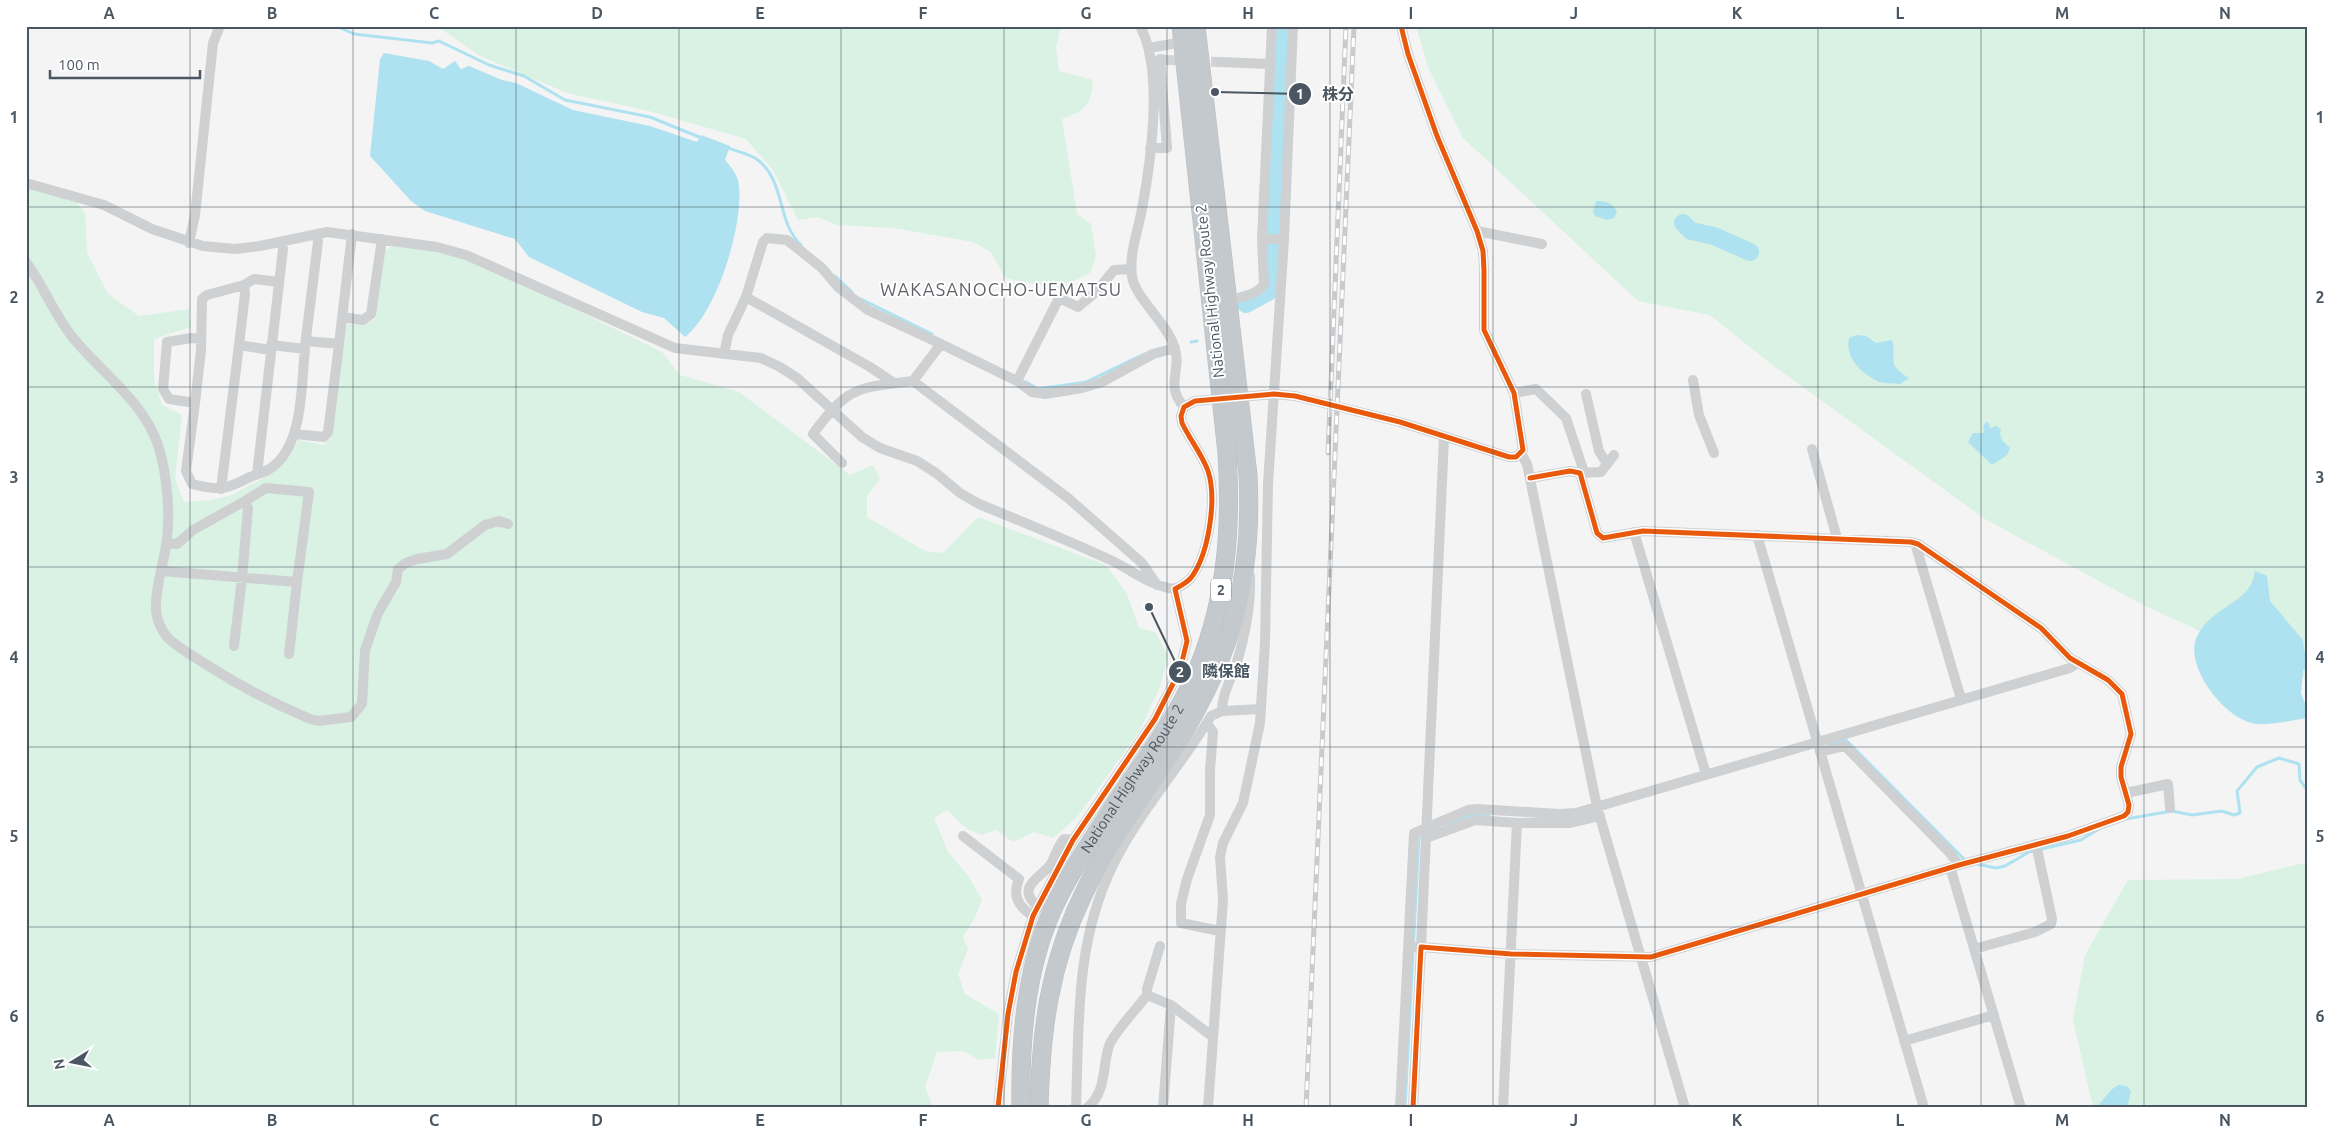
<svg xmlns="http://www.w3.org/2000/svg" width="2334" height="1134" font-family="Ubuntu,'Noto Sans JP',sans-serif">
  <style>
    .green { fill: #d9f2e3 }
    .water { fill: #aee2f0 }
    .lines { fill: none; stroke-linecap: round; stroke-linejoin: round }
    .stream { stroke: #aee2f0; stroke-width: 3 }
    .river { stroke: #aee2f0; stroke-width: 18 }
    .minor-tunnel { stroke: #d2d4d7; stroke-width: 10; stroke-dasharray: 10 5; stroke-linecap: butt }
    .trunk-casing { stroke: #b9bec3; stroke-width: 19 }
    .minor { stroke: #ced0d2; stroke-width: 10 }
    .trunk { stroke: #c4c9cd; stroke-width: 18 }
    .rail-casing { stroke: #c9cacc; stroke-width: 5 }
    .rail { stroke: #fff; stroke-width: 3; stroke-dasharray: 9; stroke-linecap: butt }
    .cycleway-casing { stroke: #fff; stroke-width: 8 }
    .cycleway { stroke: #e8590c; stroke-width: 5 }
    .grid { fill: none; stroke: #4a5661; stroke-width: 1; stroke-opacity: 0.55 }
    .labels { text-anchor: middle; stroke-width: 4; stroke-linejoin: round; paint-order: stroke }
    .shield { fill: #fff; stroke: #808990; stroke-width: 1 }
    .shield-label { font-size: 14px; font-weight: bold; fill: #4a5661 }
    .street-label { font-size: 15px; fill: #4a5661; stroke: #fff }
    .quarter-label { font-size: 18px; letter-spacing: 1px; fill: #5f6368; stroke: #fff }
    .leader { fill: none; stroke: #4a5661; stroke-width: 2 }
    .callout-dot { fill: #4a5661; stroke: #fff; stroke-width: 2 }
    .mark-label { font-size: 15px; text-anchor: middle; font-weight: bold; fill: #fff }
    .callout-label { font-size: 16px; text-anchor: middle; font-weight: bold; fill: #4a5661; stroke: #fff; stroke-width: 4; stroke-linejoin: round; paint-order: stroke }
    .neatline { fill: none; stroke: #4a5661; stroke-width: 2 }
    .grid-label { font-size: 16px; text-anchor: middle; font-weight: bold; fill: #4a5661 }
  </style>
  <rect width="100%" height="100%" fill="#f4f4f4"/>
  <path class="green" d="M 437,26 L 1061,26 L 1056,48 L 1059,71 L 1093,80 C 1091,107 1085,110 1062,119 L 1077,214 L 1091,224 L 1096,256 L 1090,273 L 1059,289 L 1005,278 L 991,252 L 973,242 L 894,228 L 837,225 L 818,217 L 798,220 L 773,170 L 746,139 L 649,111 L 567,93 L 480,56 Z
    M 1416,26 L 2308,26 L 2308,680 L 2143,605 L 1985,519 L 1771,364 L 1710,315 L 1638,301 L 1463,138 L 1428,67 Z
    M 26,187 L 74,199 L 85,213 L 87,253 L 108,294 L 139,316 L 189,309 L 191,327 L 154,339 L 154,380 L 162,405 L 182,415 L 175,479 L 184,502 L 211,500 L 232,495 L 274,472 L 299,440 L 324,445 L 330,439 L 347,324 L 365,325 L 375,319 L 385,251 L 396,243 L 466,259 L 550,297 L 662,352 L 680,375 L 739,392 L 850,475 L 873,465 L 880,479 L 867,496 L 867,517 L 925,551 L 943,553 L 978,517 L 1106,565 L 1127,594 L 1139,628 L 1155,632 L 1168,656 L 1160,687 L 1139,732 L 1078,816 L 1053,838 L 1034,832 L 1013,842 L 996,830 L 981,835 L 967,829 L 947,810 L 934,818 L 948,852 L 969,877 L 982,900 L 975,917 L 963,937 L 968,949 L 958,974 L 965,994 L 999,1014 L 995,1058 L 979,1060 L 964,1051 L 937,1052 L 925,1087 L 933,1108 L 26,1108 Z
    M 2308,862 L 2308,1108 L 2093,1108 L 2073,1019 L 2085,955 L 2128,880 L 2238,879 Z"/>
  <path class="water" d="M 384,53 L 429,61 L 443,69 L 455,61 L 461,69 L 469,66 L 502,80 L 516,83 L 573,110 L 650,126 L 697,142 L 701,135 L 730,146 L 725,160 C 732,168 738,175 739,186 C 743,227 717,312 685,337 L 664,318 L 642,312 L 529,257 L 515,239 L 425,211 L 411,201 L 370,156 L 380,59 Z
    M 1596,201 C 1606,201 1612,203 1617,211 L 1614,218 L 1607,220 L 1595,216 L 1593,212 Z
    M 1857,335 L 1866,336 L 1876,343 L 1892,340 C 1898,359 1884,363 1909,378 L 1900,384 C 1893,383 1883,384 1877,381 C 1860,372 1845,357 1849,338 Z
    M 1986,422 L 1989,423 L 1990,428 L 1997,426 L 2001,430 L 2000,434 L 2002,440 L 2010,448 L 2007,455 L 1992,465 L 1968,442 L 1973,433 L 1983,433 L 1984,431 L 1983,426 Z
    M 2255,571 L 2267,576 L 2270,601 L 2303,640 C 2303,651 2308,658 2308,669 L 2303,670 L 2301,693 L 2308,711 L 2308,718 C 2292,720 2274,725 2258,724 C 2228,723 2185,669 2196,639 C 2206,612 2239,605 2250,586 C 2253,582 2254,576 2255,571 Z
    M 2118,1085 L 2127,1086 L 2131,1091 L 2127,1108 L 2096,1108 L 2111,1090 Z"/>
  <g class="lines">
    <path class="stream" d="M 336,26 L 354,34 L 432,43 L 439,41 L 489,65 L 524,76 L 565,100 L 650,117 L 704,139
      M 726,147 C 735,151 746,153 755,158 C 786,178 776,222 801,245
      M 835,276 L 852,292
      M 861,299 L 932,334
      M 1191,342 L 1197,341
      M 1026,382 L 1038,389 L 1086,382 L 1144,354
      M 1829,745 L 1846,740 L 1965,860
      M 2126,819 L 2172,811 L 2192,815 L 2222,811 L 2234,815 L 2240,813 L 2237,791 L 2257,767 L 2279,758 L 2299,764 L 2300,780 L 2308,791
      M 1445,826 L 1473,814 L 1489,816
      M 1977,864 L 1996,868 L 2005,866 L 2029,852 L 2081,840 L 2099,829
      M 1405,1108 L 1419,836 L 1421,836"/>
    <path class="river" d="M 1683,223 L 1691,231 L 1714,236 L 1750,252
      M 1246,304 L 1268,292 L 1280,26"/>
    <path class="minor-tunnel" d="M 1166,60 L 1219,62
      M 1036,905 L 1079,915"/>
    <g class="trunk-casing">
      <g id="trunk">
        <path id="s1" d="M 1021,1108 C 1020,1042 1025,972 1052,911 C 1070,871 1096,834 1120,797 C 1145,760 1173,723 1192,682 C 1226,609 1232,531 1227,453 L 1181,26"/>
        <path d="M 1039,1108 C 1041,1030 1049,966 1083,895 C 1105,848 1136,806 1164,763 C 1227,669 1254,588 1248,475 L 1196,26"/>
      </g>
    </g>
    <path class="minor" d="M 1140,26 C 1164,70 1151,161 1142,209 C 1138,232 1129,252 1132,276 C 1134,296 1166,322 1174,346 C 1183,369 1164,385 1184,407
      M 1149,48 L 1183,42
      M 1219,62 L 1270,64
      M 1150,148 L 1167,148 L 1160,59 L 1166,60
      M 26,183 L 104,205 L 152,229 L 203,246 L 235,249 L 260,246 L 327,232 L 437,247 L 466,255 L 675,348 L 761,358 L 780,367 L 797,378 L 862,437 L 880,448 L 917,461 L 936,473 L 960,493 L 979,504 C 1021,521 1064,539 1106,558 C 1130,568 1148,586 1175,589
      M 1477,231 L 1542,244
      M 1262,239 L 1284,239
      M 189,243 L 195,215 L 213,43 L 220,26
      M 26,262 C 44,286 54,315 74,339 C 101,372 144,402 158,445 C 167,473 171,516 166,546 C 163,566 155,588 156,609 C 156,619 162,632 169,639 C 180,649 195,657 207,665 C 240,686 274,704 310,719 L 318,721 L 351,717 L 362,704 L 365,650 L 378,613 L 396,582 L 398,569 L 406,563 L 417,559 L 447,554 L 485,525 L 499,521 L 508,524
      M 244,285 L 254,279 L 279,282
      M 746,297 L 870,367 L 894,383
      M 1239,298 C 1248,295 1259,293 1264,284 L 1262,239 L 1272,26
      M 342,317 L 363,320 L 371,314 L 382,239
      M 201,339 L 191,338 L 167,342 L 163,389 L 169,399 L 195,403 L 186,471 L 192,484 C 219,491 225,490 250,477 C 257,474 265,472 271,468 C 304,445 301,385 305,349 L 271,345
      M 306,341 L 339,344 L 352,234
      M 305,346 L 318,242 L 317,235
      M 724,354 L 728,335 L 746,297 L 763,242 L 767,238 L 787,240 L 822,268 L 838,287 L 868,310 L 941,344 L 1017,381 L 1032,392 L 1045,394 L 1082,388 L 1102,382 L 1153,354 L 1175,348
      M 1693,380 L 1699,415 L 1714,453
      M 913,381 L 1068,498 L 1142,563 L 1157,585
      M 1017,381 L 1059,298 L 1078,307 L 1096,292 L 1114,270 L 1131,269
      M 1514,393 L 1536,389 L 1566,418 L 1584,472
      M 1586,394 L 1599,451 L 1607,464
      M 195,403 L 201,350 L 202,299 L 207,295 L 244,285 L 245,294 L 239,345
      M 295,434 L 324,437 L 328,432 L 339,344
      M 1812,449 L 1837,538
      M 1521,453 L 1527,464 L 1597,807 L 1685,1108
      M 842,463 L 813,434 C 848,386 857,388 913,381 L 941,344
      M 1580,473 L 1601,472 L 1614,455
      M 257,474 L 283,249 L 282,242
      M 221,489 L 239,345 L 270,350
      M 245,501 L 266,488 L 309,492 L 297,582
      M 1634,532 L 1706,774
      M 1757,535 L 1924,1108
      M 167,543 L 177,544 L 193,530 L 245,501 L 248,508 L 242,578 L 234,646
      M 1915,543 L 1961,699
      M 162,571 L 297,582 L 289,654
      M 1222,711 L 1260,709
      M 1207,723 L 1213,732 L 1210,770 L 1210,815 L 1187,879 L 1181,904 L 1181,923 L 1220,931
      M 1820,752 L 1845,746 L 1949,852 L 1959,865
      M 2126,793 L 2168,784 L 2170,808
      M 963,836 L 1019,879 C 1012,896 1018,906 1033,916
      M 1426,838 L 1475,820 L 1517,823 L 1570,823 L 1600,816
      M 1951,870 L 2021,1108
      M 1036,905 C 1016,886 1041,878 1051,864 C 1056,855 1057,847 1064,839 L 1073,840
      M 1414,947 L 1421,947 L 1444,438
      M 1974,949 L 2035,932 L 2051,924 L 2052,919 L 2036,844
      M 1147,995 L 1171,1005 L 1213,1037
      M 1904,1041 L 1994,1015
      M 998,1108 L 1008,1014 L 1016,972 L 1033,916 L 1073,840 L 1155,719 L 1180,670 L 1187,641 L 1175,589 C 1182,585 1189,582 1193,575 C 1209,551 1217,498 1208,471 C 1202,454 1190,440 1182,423 L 1181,416 L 1184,407 L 1195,401 L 1274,394 L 1295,396 L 1400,422 L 1509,457 L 1516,457 L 1523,450 L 1514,393 L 1484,330 L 1484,270 L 1483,251 L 1477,231 L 1437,136 L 1408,54 L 1401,26
      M 1076,1108 C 1079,1024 1075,942 1113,865 C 1139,812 1181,766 1211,716 L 1222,711 C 1222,693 1232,678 1237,662 C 1245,635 1251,604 1250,576
      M 1087,1108 C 1107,1092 1102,1067 1109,1046 C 1112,1035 1139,1006 1147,995 L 1147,989 L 1160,946
      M 1163,1108 L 1171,1005
      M 1208,1108 L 1223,900 L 1220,857 L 1223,843 L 1243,803 L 1260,723 L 1265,643 L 1268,484 L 1284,239 L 1293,26
      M 1400,1108 L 1414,833 L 1468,810 L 1477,809 L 1559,814 L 1576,813 L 2070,668 L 2078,662
      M 1413,1108 L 1421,947 L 1511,954 L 1651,957 L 1959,865 L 2068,836 L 2124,816 L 2128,812 L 2129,805 L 2121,777 L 2121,767 L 2131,734 L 2122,694 L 2108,680 L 2070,658 L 2041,628 L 1918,544 L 1911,542 L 1643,531 L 1603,538 L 1597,533 L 1580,473 L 1570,471 L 1530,478
      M 1503,1108 L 1517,823"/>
    <use href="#trunk" class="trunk"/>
    <g class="rail-casing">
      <path id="rail" d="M 1328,453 L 1346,26
        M 1306,1108 L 1354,26"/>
    </g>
    <use href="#rail" class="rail"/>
    <g class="cycleway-casing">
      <path id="cycleway" d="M 998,1108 L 1008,1014 L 1016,972 L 1033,916 L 1073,840 L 1155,719 L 1180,670 L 1187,641 L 1175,589 C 1182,585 1189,582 1193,575 C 1209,551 1217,498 1208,471 C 1202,454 1190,440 1182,423 L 1181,416 L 1184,407 L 1195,401 L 1274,394 L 1295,396 L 1400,422 L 1509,457 L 1516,457 L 1523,450 L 1514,393 L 1484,330 L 1484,270 L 1483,251 L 1477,231 L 1437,136 L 1408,54 L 1401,26
        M 1413,1108 L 1421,947 L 1511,954 L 1651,957 L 1959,865 L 2068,836 L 2124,816 L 2128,812 L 2129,805 L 2121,777 L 2121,767 L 2131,734 L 2122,694 L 2108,680 L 2070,658 L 2041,628 L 1918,544 L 1911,542 L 1643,531 L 1603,538 L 1597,533 L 1580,473 L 1570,471 L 1530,478"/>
    </g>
    <use href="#cycleway" class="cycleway"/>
  </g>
  <path class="grid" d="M 190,26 L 190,1108M 353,26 L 353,1108M 516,26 L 516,1108M 679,26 L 679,1108M 841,26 L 841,1108M 1004,26 L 1004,1108M 1167,26 L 1167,1108M 1330,26 L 1330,1108M 1493,26 L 1493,1108M 1655,26 L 1655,1108M 1818,26 L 1818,1108M 1981,26 L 1981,1108M 2144,26 L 2144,1108M 26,207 L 2308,207M 26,387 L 2308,387M 26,567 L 2308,567M 26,747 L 2308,747M 26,927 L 2308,927"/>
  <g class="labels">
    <rect class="shield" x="1211" y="578.5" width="20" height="23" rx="4"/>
    <g class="shield-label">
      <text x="1221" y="595">2</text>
    </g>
    <g class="street-label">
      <text transform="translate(1210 291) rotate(-96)" y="5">National Highway Route 2</text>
      <text dy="5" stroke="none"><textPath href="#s1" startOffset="356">National Highway Route 2</textPath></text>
    </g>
    <g class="quarter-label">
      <text x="1001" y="296">WAKASANOCHO-UEMATSU</text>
    </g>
  </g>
  <path class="leader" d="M1215 92L1300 94M1149 607L1180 672"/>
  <g class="callout-dot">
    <circle cx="1215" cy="92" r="5"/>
    <circle cx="1149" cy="607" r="5"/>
    <circle cx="1300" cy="94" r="12"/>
    <circle cx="1180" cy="672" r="12"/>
  </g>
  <g class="mark-label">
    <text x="1300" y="99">1</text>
    <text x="1180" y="677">2</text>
  </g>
  <g class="callout-label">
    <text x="1338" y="100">株分</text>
    <text x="1226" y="677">隣保館</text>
  </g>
  <rect width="2334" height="1134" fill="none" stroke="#ffffff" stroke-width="55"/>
  <g transform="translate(72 1062) rotate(260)" stroke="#ffffff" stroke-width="4" paint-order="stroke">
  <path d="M0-4L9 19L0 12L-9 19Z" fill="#4a5661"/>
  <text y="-8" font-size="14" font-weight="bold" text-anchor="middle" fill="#4a5661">N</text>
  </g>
  <path d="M50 70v8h150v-8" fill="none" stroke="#4a5661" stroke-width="2.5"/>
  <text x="58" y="70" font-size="15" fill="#4a5661" stroke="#ffffff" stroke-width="4" paint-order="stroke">100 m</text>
  <rect x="28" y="28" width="2278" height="1078" class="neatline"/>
  <g class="grid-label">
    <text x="109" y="19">A</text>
    <text x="272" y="19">B</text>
    <text x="434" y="19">C</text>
    <text x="597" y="19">D</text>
    <text x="760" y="19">E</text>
    <text x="923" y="19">F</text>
    <text x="1086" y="19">G</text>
    <text x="1248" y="19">H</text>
    <text x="1411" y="19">I</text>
    <text x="1574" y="19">J</text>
    <text x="1737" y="19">K</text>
    <text x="1900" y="19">L</text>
    <text x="2062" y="19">M</text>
    <text x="2225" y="19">N</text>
    <text x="14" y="123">1</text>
    <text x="2320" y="123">1</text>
    <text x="14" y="303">2</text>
    <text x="2320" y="303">2</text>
    <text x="14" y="483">3</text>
    <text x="2320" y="483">3</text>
    <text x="14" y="663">4</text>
    <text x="2320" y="663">4</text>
    <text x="14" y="842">5</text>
    <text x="2320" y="842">5</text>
    <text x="14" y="1022">6</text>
    <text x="2320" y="1022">6</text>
    <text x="109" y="1126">A</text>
    <text x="272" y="1126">B</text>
    <text x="434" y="1126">C</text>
    <text x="597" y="1126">D</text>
    <text x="760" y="1126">E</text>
    <text x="923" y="1126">F</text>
    <text x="1086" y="1126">G</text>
    <text x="1248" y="1126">H</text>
    <text x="1411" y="1126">I</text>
    <text x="1574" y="1126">J</text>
    <text x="1737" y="1126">K</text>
    <text x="1900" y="1126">L</text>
    <text x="2062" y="1126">M</text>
    <text x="2225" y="1126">N</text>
  </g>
</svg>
